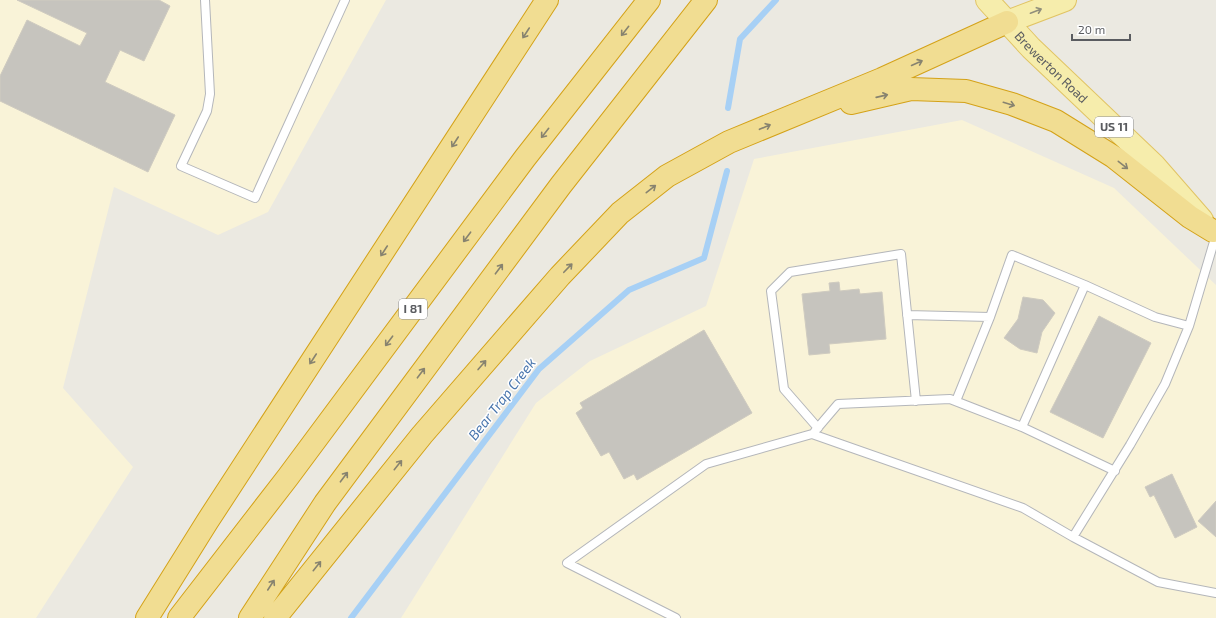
<svg xmlns="http://www.w3.org/2000/svg" width="1216" height="618" font-family="'Exo 2',sans-serif">
  <style>
    .commercial { fill: #f9f3d8 }
    .lines { fill: none; stroke-linecap: round; stroke-linejoin: round }
    .stream { stroke: #a7d0f5; stroke-width: 6 }
    .building { fill: #c6c4be; stroke: #cfcbc0 }
    .service-casing { stroke: #b4b6ba; stroke-width: 10 }
    .primary-casing { stroke: #e1c464; stroke-width: 24 }
    .motorway-casing { stroke: #d4a218; stroke-width: 24 }
    .service { stroke: #fff; stroke-width: 8 }
    .primary { stroke: #f6edac; stroke-width: 22 }
    .motorway { stroke: #f1dd92; stroke-width: 22 }
    .oneway { stroke: #918f7b }
    .oneway2 { stroke: #87836f }
    .labels { text-anchor: middle; stroke-width: 3; stroke-linejoin: round; paint-order: stroke }
    .shield { fill: #fff; stroke: #8c8d90; stroke-width: 1 }
    .shield-label { font-size: 12px; font-weight: bold; fill: #5a5c60 }
    .street-label { font-size: 13px; fill: #5a5c60; stroke: #fff }
    .water-label { font-size: 14px; font-style: italic; fill: #4a76ad; stroke: #fff }
  </style>
  <rect width="100%" height="100%" fill="#ebe9e1"/>
  <path class="commercial" d="M 0,0 L 386,0 L 268,212 L 218,235 L 114,187 L 63,388 L 133,467 L 36,618 L 0,618 Z
    M 962,120 L 1114,188 L 1216,285 L 1216,618 L 401,618 L 536,403 L 590,361 L 706,306 L 754,159 Z"/>
  <g class="lines">
    <path class="stream" d="M 728,108 L 740,39 L 776,0
      M 351,618 L 539,369 L 629,290 L 704,258 L 727,171"/>
  </g>
  <path class="building" d="M 17,0 L 159,0 L 170,6 L 144,61 L 120,50 L 105,82 L 175,115 L 148,172 L 0,101 L 0,76 L 27,20 L 80,46 L 87,33 Z
    M 839,282 L 840,291 L 859,289 L 860,294 L 882,292 L 886,339 L 829,344 L 830,353 L 809,355 L 802,294 L 830,291 L 829,283 Z
    M 1023,297 L 1043,300 L 1055,313 L 1042,332 L 1037,353 L 1020,349 L 1004,338 L 1018,319 Z
    M 1099,316 L 1151,343 L 1103,438 L 1050,412 Z
    M 704,330 L 752,413 L 637,480 L 634,474 L 624,479 L 609,452 L 601,456 L 576,413 L 583,408 L 580,403 Z
    M 1172,474 L 1197,527 L 1175,538 L 1154,495 L 1150,497 L 1145,487 Z
    M 1216,501 L 1216,537 L 1198,521 Z"/>
  <g class="lines">
    <g class="service-casing">
      <path id="service" d="M 205,0 L 210,94 L 207,111 L 181,166 L 255,198 L 345,0
        M 1085,285 L 1155,317 L 1189,326
        M 907,315 L 990,317
        M 956,401 L 990,317 L 1012,255 L 1085,285 L 1022,427
        M 818,428 L 784,389 L 771,291 L 790,272 L 901,254 L 916,401
        M 815,431 L 838,404 L 950,399 L 1022,427 L 1115,471
        M 1073,537 L 1130,445 L 1165,384 L 1189,326 L 1216,235
        M 676,618 L 567,563 L 706,464 L 812,434 L 1023,508 L 1073,537 L 1158,582 L 1216,593"/>
    </g>
    <g class="primary-casing">
      <g id="primary">
        <path id="s1" d="M 987,0 L 1031,48 L 1154,165 L 1202,220"/>
        <path d="M 1007,22 L 1065,0"/>
      </g>
    </g>
    <g class="motorway-casing">
      <path id="motorway" d="M 851,103 L 911,89 L 966,91 L 1012,104 L 1056,121 L 1114,157 L 1190,217 L 1213,231
        M 147,618 L 207,522 L 547,0
        M 179,618 L 288,477 L 525,158 L 649,0
        M 250,618 L 325,503 L 561,185 L 706,0
        M 275,618 L 422,435 L 560,276 L 620,213 L 667,176 L 729,142 L 882,79 L 1007,22"/>
    </g>
    <use href="#service" class="service"/>
    <use href="#primary" class="primary"/>
    <use href="#motorway" class="motorway"/>
  </g>
  <defs><path id="oneway-shaft" d="M-6 0H5M1.5-3L5.5 0L1.5 3" fill="none" stroke-width="1.6" stroke-linecap="round" stroke-linejoin="round"/></defs>
  <use class="oneway" href="#oneway-shaft" transform="translate(1036 11) rotate(-21)"/>
  <g class="oneway2">
    <use href="#oneway-shaft" transform="translate(625 31) rotate(128)"/>
    <use href="#oneway-shaft" transform="translate(526 33) rotate(123)"/>
    <use href="#oneway-shaft" transform="translate(917 63) rotate(-24)"/>
    <use href="#oneway-shaft" transform="translate(882 96) rotate(-13)"/>
    <use href="#oneway-shaft" transform="translate(1009 104) rotate(17)"/>
    <use href="#oneway-shaft" transform="translate(765 127) rotate(-23)"/>
    <use href="#oneway-shaft" transform="translate(545 133) rotate(128)"/>
    <use href="#oneway-shaft" transform="translate(455 142) rotate(123)"/>
    <use href="#oneway-shaft" transform="translate(1123 165) rotate(38)"/>
    <use href="#oneway-shaft" transform="translate(651 189) rotate(-38)"/>
    <use href="#oneway-shaft" transform="translate(467 237) rotate(127)"/>
    <use href="#oneway-shaft" transform="translate(384 251) rotate(123)"/>
    <use href="#oneway-shaft" transform="translate(568 268) rotate(-46)"/>
    <use href="#oneway-shaft" transform="translate(499 269) rotate(-53)"/>
    <use href="#oneway-shaft" transform="translate(389 341) rotate(127)"/>
    <use href="#oneway-shaft" transform="translate(313 359) rotate(123)"/>
    <use href="#oneway-shaft" transform="translate(482 365) rotate(-49)"/>
    <use href="#oneway-shaft" transform="translate(421 373) rotate(-53)"/>
    <use href="#oneway-shaft" transform="translate(398 465) rotate(-51)"/>
    <use href="#oneway-shaft" transform="translate(344 477) rotate(-53)"/>
    <use href="#oneway-shaft" transform="translate(317 566) rotate(-51)"/>
    <use href="#oneway-shaft" transform="translate(271 585) rotate(-57)"/>
  </g>
  <g class="labels">
    <g class="shield">
      <rect x="1095" y="117" width="38" height="20" rx="3"/>
      <rect x="399" y="299" width="28" height="20" rx="3"/>
    </g>
    <g class="shield-label">
      <text x="1114" y="131">US 11</text>
      <text x="413" y="313">I 81</text>
    </g>
    <g class="street-label">
      <text dy="5" stroke="none"><textPath href="#s1" startOffset="93">Brewerton Road</textPath></text>
    </g>
    <g class="water-label">
      <text transform="translate(502 399) rotate(-52)" y="5">Bear Trap Creek</text>
    </g>
  </g>
  <path d="M1072 34v6h58v-6" fill="none" stroke="#5a5c60" stroke-width="2"/>
  <text x="1078" y="34" font-size="12" fill="#5a5c60" stroke="#ffffff" stroke-width="3" paint-order="stroke">20 m</text>
</svg>
